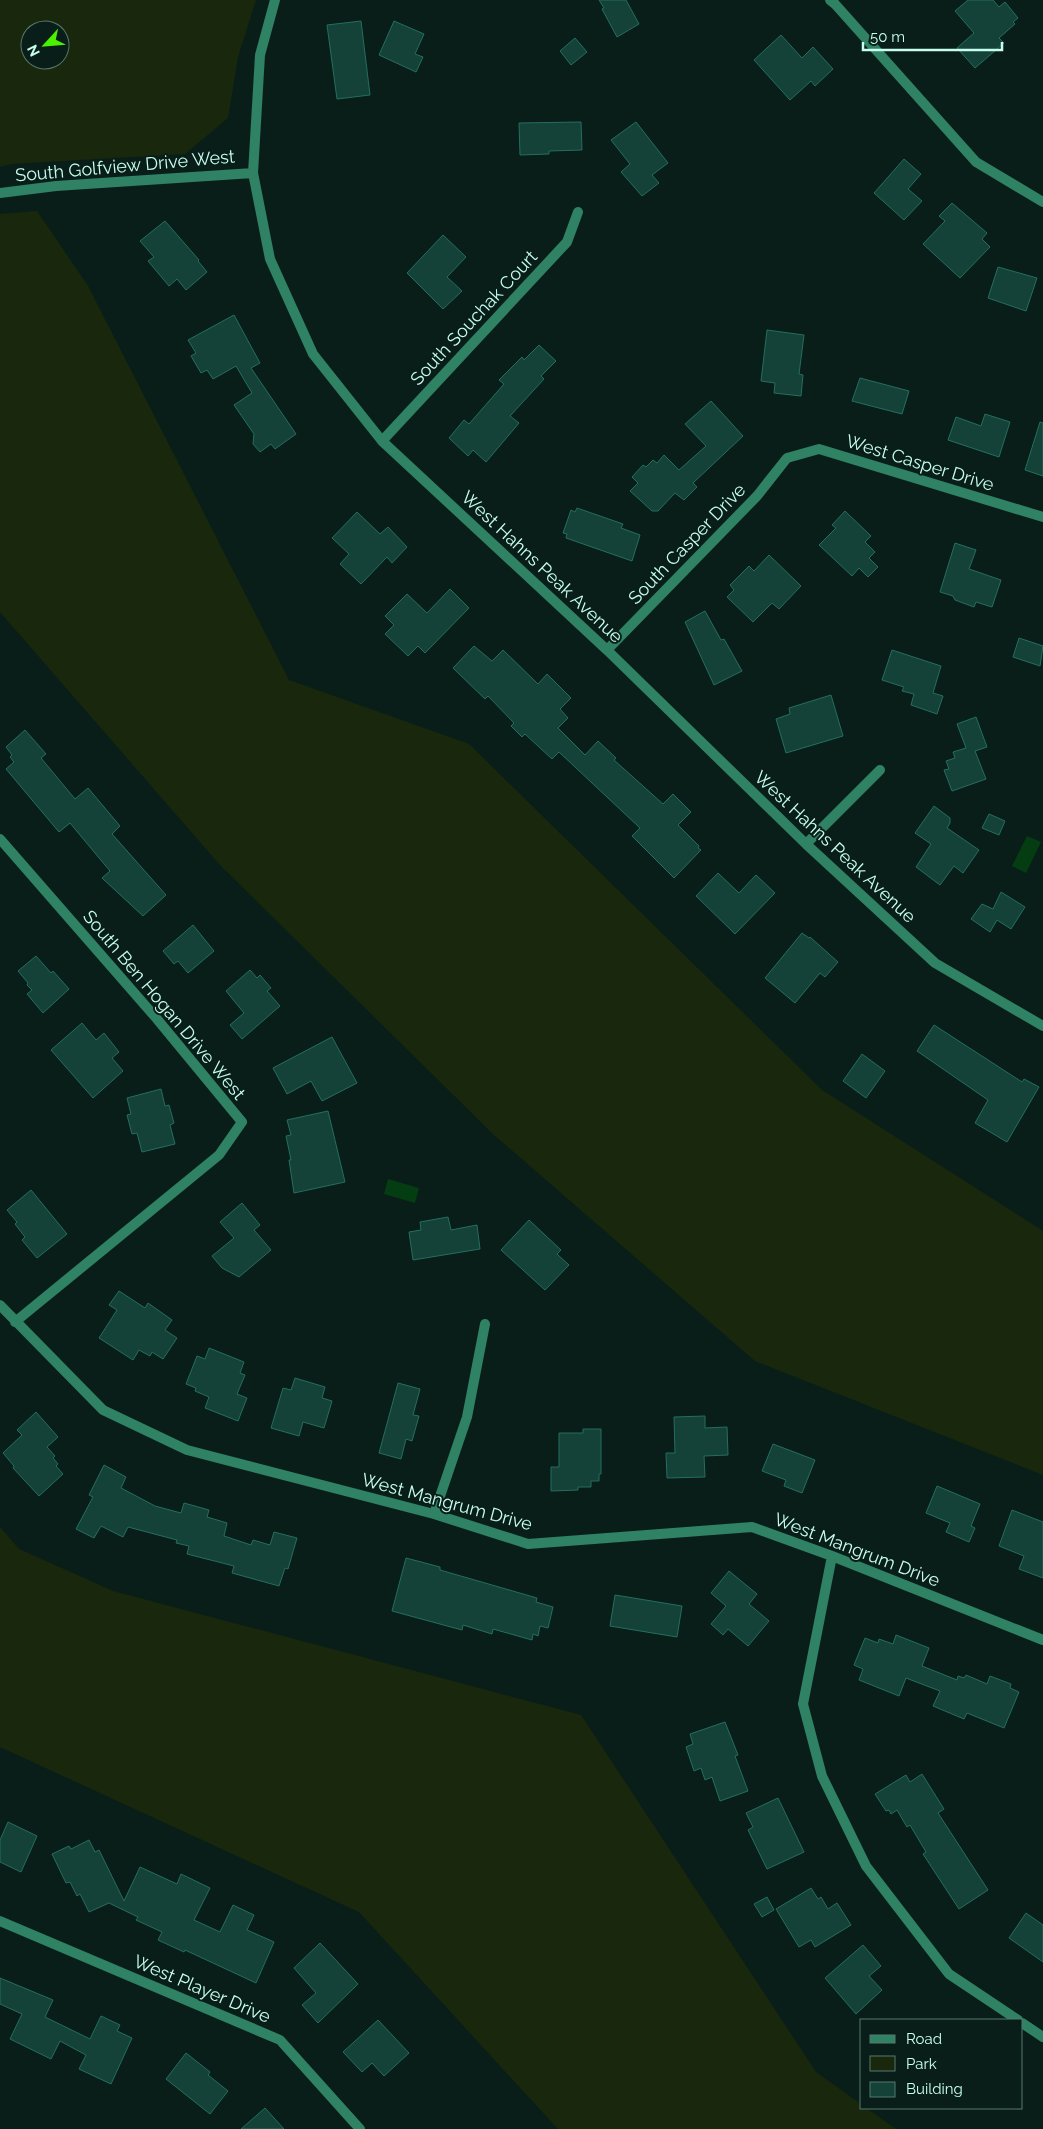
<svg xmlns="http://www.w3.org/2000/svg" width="1043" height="2129" font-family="Raleway,sans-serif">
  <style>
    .green { fill: #19280c; fill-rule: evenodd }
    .water { fill: #043d11 }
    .building { fill: #144138; stroke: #236f5f }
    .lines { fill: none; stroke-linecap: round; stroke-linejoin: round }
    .minor { stroke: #2f8264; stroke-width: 10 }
    .labels { text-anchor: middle; stroke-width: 4; stroke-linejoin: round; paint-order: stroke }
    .street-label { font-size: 18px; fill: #c6ffee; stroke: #0a1e19 }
  </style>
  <rect width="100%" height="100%" fill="#0a1e19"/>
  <path class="green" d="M 0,0 L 256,0 L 238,57 L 228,118 L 185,154 L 10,164 L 0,167 ZM 30,30 L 60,30 L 60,60 L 30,60 Z
    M 37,211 L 88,286 L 289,680 L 469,744 L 822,1090 L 1043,1231 L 1043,1475 L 755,1361 L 493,1134 L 220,865 L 0,612 L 0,214 Z
    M 0,1527 L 19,1549 L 113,1591 L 581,1715 L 816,2072 L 862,2105 L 862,2108 L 866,2108 L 896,2129 L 558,2129 L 359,1912 L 0,1747 Z"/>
  <path class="water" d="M 1027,836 L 1041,842 L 1026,873 L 1012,866 Z
    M 388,1179 L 419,1188 L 415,1203 L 384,1194 Z"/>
  <path class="building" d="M 599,0 L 626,0 L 639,24 L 617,37 L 602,9 L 604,8 Z
    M 968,0 L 993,0 L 999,7 L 1005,2 L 1018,18 L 1013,22 L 1015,24 L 999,38 L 1004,43 L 975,68 L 957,48 L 974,33 L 955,11 Z
    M 361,21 L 370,95 L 337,99 L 327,25 Z
    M 394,21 L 424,34 L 415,54 L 423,57 L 416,72 L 379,55 Z
    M 781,35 L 802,58 L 813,47 L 833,69 L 815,86 L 811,81 L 790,100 L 754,60 Z
    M 575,38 L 587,52 L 571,65 L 560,51 Z
    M 581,122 L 582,150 L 549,151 L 549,154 L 520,155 L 519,123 Z
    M 636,122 L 668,163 L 652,175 L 659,183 L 642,196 L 621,172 L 630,164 L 611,140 Z
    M 904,159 L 921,174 L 908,189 L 922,201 L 904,220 L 874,193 Z
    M 952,203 L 987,233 L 982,239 L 990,247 L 960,278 L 923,244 L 945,221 L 939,216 Z
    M 165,221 L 199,260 L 198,261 L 207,272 L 186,290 L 177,279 L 169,286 L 148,261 L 154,257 L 140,241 Z
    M 443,235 L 466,257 L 447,277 L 462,291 L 443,309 L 407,273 Z
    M 998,267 L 1037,278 L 1026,311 L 988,298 Z
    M 234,315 L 260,363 L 251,368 L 296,434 L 275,449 L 271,444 L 260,452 L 253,444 L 254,434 L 234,405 L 252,393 L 236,366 L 213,379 L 207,370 L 201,373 L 191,356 L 196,353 L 188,340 Z
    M 767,330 L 804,335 L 799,374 L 803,375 L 801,396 L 774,393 L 775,383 L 761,381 Z
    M 539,345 L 556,361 L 541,376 L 544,379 L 510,416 L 519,423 L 486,462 L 473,450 L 468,456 L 449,438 L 464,420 L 469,424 L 504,384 L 499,380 L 522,357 L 524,360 Z
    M 860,378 L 909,391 L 902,414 L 852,401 Z
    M 711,401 L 743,436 L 693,483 L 697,487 L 684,500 L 675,493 L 658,511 L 652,511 L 630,491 L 638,483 L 632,477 L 643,465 L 646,467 L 653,460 L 657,463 L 664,455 L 679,470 L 706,446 L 685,424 Z
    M 985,414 L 1010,422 L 999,457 L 948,440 L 956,417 L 981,426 Z
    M 1040,422 L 1043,423 L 1043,476 L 1025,470 Z
    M 577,508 L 623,524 L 621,528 L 640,535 L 632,561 L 566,538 L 567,534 L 563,533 L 571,510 L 575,512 Z
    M 845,511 L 871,536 L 865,542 L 875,552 L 869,558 L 878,567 L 868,577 L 859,568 L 852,576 L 819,545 L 836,528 L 832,525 Z
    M 357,512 L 380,534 L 388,527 L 407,547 L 392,563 L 387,557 L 361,584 L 340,564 L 349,554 L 332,538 Z
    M 955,543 L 976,550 L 969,569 L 1001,580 L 992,607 L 976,602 L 974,607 L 955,600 L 953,596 L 940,592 Z
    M 769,555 L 801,586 L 779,609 L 772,603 L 753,622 L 727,597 L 734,590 L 730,585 L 749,566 L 754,571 Z
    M 450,589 L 469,608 L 425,653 L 418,646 L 408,656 L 385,634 L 394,625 L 385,616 L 407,594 L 427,613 Z
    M 705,611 L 721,640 L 724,639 L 742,671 L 714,685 L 685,622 Z
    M 1019,638 L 1043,646 L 1040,666 L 1013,657 Z
    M 474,646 L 492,661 L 503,650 L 538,684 L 547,674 L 571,698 L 560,709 L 568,718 L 558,728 L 585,755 L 598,741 L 616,758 L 614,760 L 663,804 L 673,794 L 691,812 L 678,825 L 699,846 L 698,848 L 701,850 L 674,878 L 632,836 L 640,828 L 559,752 L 552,759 L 525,734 L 522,737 L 511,726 L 514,723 L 488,696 L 485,699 L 453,668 Z
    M 892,650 L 941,666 L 933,693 L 943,696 L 937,714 L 911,705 L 914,694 L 902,691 L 904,687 L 882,680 Z
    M 831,695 L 843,736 L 786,753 L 776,719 L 790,714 L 789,708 Z
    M 976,717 L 987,747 L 975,751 L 986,779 L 952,791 L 944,770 L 949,769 L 946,761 L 955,758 L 953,752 L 966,748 L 957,724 Z
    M 25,730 L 46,754 L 41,758 L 75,799 L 88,788 L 120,826 L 112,834 L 166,895 L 143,916 L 102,878 L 110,871 L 70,823 L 59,832 L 6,769 L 14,762 L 10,757 L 12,755 L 6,747 Z
    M 934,806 L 950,818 L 950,823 L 947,828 L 979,850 L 963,873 L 954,866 L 940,885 L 916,867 L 931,844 L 915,833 Z
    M 989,814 L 1005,821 L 999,835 L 982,828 Z
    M 718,873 L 739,893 L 756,875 L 775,893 L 735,934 L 696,896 Z
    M 1001,892 L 1025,907 L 1011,929 L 997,920 L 990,932 L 971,919 L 982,904 L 993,909 Z
    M 193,925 L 214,951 L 188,973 L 178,961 L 174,964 L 163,951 Z
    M 802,933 L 809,938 L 810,937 L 838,962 L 825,977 L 820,973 L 795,1003 L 765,978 Z
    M 36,956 L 51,973 L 53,971 L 69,989 L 43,1013 L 27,994 L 32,990 L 27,985 L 28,983 L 18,971 Z
    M 250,970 L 257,978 L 260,975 L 271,988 L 267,991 L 280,1006 L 242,1039 L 230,1025 L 244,1013 L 226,991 Z
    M 82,1023 L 96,1040 L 104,1033 L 119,1052 L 112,1058 L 123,1071 L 93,1098 L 51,1050 Z
    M 934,1025 L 1022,1082 L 1024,1079 L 1039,1087 L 1007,1142 L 975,1123 L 988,1100 L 917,1051 Z
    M 332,1037 L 357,1083 L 322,1101 L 311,1081 L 287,1094 L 273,1068 Z
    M 862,1054 L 885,1071 L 866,1098 L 843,1081 Z
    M 161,1089 L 165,1106 L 169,1105 L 174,1123 L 170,1125 L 175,1144 L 142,1152 L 137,1133 L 132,1134 L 127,1115 L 131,1114 L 127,1098 Z
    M 328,1111 L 345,1182 L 294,1193 L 289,1160 L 291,1160 L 286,1136 L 291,1135 L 287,1120 Z
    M 31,1190 L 67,1234 L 37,1258 L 22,1240 L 25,1237 L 15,1224 L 17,1222 L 7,1210 Z
    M 242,1203 L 260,1225 L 254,1230 L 271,1250 L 239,1277 L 222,1268 L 212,1256 L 234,1238 L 220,1222 Z
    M 448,1217 L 451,1230 L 477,1225 L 480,1249 L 413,1260 L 409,1232 L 421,1230 L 420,1222 Z
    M 529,1220 L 561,1250 L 557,1254 L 569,1265 L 545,1290 L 501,1250 Z
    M 119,1291 L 145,1308 L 148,1303 L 172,1320 L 165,1330 L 177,1338 L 163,1359 L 152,1352 L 150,1356 L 139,1350 L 133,1360 L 99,1338 L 117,1310 L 109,1305 Z
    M 209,1348 L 244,1362 L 240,1373 L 245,1375 L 237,1394 L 247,1398 L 238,1421 L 205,1408 L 209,1397 L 195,1391 L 196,1388 L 186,1384 L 197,1356 L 205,1359 Z
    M 295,1378 L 325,1387 L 322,1398 L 332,1401 L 324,1428 L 303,1422 L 299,1436 L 271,1428 L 283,1388 L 291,1390 Z
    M 398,1383 L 420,1389 L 413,1415 L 419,1416 L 412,1441 L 406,1439 L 401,1459 L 379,1453 Z
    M 36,1412 L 58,1437 L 47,1447 L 55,1456 L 53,1458 L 58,1464 L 56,1466 L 63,1474 L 39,1496 L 13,1468 L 14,1466 L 3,1453 L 22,1435 L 17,1430 Z
    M 705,1416 L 705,1428 L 727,1427 L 728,1455 L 704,1456 L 705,1477 L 667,1478 L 666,1453 L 675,1453 L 674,1417 Z
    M 583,1429 L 601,1429 L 601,1474 L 599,1474 L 599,1481 L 591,1481 L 591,1487 L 578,1487 L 578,1490 L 551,1491 L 551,1467 L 559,1467 L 559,1433 L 583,1433 Z
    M 773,1444 L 815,1460 L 802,1493 L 784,1486 L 786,1480 L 762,1471 Z
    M 104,1465 L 126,1477 L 121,1488 L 155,1506 L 181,1513 L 184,1503 L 209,1510 L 207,1517 L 227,1523 L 224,1536 L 251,1545 L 253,1540 L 270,1545 L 274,1532 L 297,1538 L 288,1569 L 285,1568 L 279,1586 L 232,1573 L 234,1566 L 187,1554 L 189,1546 L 176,1543 L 177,1540 L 128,1527 L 123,1537 L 101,1526 L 94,1538 L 76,1529 L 93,1497 L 89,1495 Z
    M 937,1486 L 980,1504 L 971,1526 L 975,1528 L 969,1542 L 946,1532 L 950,1523 L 926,1513 Z
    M 1012,1510 L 1043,1522 L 1043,1578 L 1019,1569 L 1024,1556 L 999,1546 Z
    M 406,1558 L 440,1567 L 440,1570 L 537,1598 L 536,1602 L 553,1607 L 548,1628 L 540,1626 L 538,1636 L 533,1634 L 532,1640 L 493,1629 L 492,1634 L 463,1625 L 462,1630 L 392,1611 Z
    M 729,1571 L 757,1594 L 749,1604 L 769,1621 L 748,1646 L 728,1629 L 723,1635 L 711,1624 L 726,1606 L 711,1593 Z
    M 615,1595 L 682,1606 L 677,1637 L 610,1626 Z
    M 896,1635 L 929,1648 L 922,1666 L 957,1680 L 958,1676 L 964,1678 L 966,1675 L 987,1684 L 990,1676 L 1011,1684 L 1010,1688 L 1019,1692 L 1004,1728 L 967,1713 L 964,1719 L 933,1706 L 940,1691 L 906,1678 L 899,1696 L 859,1680 L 863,1669 L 854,1665 L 865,1638 L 878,1643 L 879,1639 L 893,1644 Z
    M 725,1722 L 738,1755 L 735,1756 L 748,1791 L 720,1801 L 712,1777 L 705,1780 L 701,1768 L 694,1771 L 686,1747 L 693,1744 L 690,1734 Z
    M 922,1774 L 944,1809 L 938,1813 L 988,1890 L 959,1909 L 923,1854 L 926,1852 L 910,1825 L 907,1827 L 897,1810 L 891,1814 L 889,1810 L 886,1811 L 875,1794 L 906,1775 L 910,1782 Z
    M 778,1798 L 804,1852 L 767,1869 L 748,1830 L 753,1827 L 746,1813 Z
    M 8,1822 L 37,1836 L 21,1872 L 0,1862 L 0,1840 Z
    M 89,1840 L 95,1852 L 99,1850 L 124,1901 L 140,1867 L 177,1884 L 181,1874 L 210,1888 L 194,1920 L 220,1932 L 233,1905 L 254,1915 L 247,1930 L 274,1942 L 256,1983 L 185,1950 L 184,1952 L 158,1940 L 162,1932 L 136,1920 L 138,1917 L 109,1903 L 89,1912 L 80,1894 L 77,1896 L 70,1882 L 66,1883 L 52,1854 L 69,1846 L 71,1849 Z
    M 811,1888 L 818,1899 L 821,1897 L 828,1909 L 837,1903 L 851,1925 L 815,1947 L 811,1940 L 799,1947 L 776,1909 Z
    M 767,1897 L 774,1910 L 762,1917 L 754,1904 Z
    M 1026,1913 L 1043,1925 L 1043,1962 L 1009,1938 Z
    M 320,1943 L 358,1984 L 318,2023 L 302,2005 L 316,1993 L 294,1968 Z
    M 863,1945 L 881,1966 L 869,1976 L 882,1990 L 856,2014 L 825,1978 Z
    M 0,1978 L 53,2000 L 45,2017 L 90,2039 L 101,2016 L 120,2025 L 117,2031 L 132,2038 L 111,2084 L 79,2069 L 86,2055 L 60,2041 L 51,2059 L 10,2039 L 22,2014 L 0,2004 Z
    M 378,2020 L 409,2053 L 384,2076 L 372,2063 L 362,2072 L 343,2052 Z
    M 186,2053 L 210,2072 L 208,2075 L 228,2091 L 210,2114 L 166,2079 Z
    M 265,2108 L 284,2129 L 241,2129 Z"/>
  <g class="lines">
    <path class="minor" d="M 275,0 L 260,55 L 253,173 L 270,259 L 313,354 L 382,441 L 607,650 L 806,844 L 935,963 L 1043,1026
      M 830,0 L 835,4 L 976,162 L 1043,202
      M 0,193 L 56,186 L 253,173
      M 382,441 L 567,242 L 578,212
      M 607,650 L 757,496 L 787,458 L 819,449 L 1043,517
      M 0,839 L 157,1019 L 242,1122 L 219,1155 L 15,1322
      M 806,844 L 880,770
      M 0,1305 L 103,1410 L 187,1450 L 434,1514 L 528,1544 L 752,1527 L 832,1556 L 1043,1640
      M 434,1514 L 467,1417 L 485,1324
      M 832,1556 L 803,1704 L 822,1776 L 866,1866 L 949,1974 L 1018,2020
      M 0,1921 L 280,2040 L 360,2129
      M 1022,2023 L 1043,2037"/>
  </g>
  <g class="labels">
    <g class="street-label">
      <text transform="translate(125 166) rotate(-5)" y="6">South Golfview Drive West</text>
      <text transform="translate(474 318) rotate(-47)" y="6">South Souchak Court</text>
      <text transform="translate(920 463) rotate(17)" y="6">West Casper Drive</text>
      <text transform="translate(687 544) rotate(-46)" y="6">South Casper Drive</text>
      <text transform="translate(542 567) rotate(43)" y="6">West Hahns Peak Avenue</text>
      <text transform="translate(835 847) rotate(43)" y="6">West Hahns Peak Avenue</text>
      <text transform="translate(164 1005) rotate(50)" y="6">South Ben Hogan Drive West</text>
      <text transform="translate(447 1502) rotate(15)" y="6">West Mangrum Drive</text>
      <text transform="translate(857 1550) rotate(21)" y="6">West Mangrum Drive</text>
      <text transform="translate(202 1989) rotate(23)" y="6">West Player Drive</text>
    </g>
  </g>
  <rect x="860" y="2019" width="162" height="90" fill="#0a1e19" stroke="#55786e"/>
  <rect x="870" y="2035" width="25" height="8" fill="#2f8264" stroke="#55786e"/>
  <text x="906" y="2044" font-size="15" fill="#c6ffee">Road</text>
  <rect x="870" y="2056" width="25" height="15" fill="#19280c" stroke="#55786e"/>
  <text x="906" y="2069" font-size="15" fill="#c6ffee">Park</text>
  <rect x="870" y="2082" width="25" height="15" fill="#144138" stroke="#55786e"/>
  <text x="906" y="2094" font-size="15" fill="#c6ffee">Building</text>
  <g transform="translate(45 45) rotate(244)"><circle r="24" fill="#0a1e19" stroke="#55786e"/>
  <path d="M0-4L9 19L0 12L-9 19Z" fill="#4af100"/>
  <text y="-8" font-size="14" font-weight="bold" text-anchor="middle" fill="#c6ffee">N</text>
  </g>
  <path d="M863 42v8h139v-8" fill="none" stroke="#c6ffee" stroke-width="2.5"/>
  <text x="870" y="42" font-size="15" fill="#c6ffee" stroke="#0a1e19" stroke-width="4" paint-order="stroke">50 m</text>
</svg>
